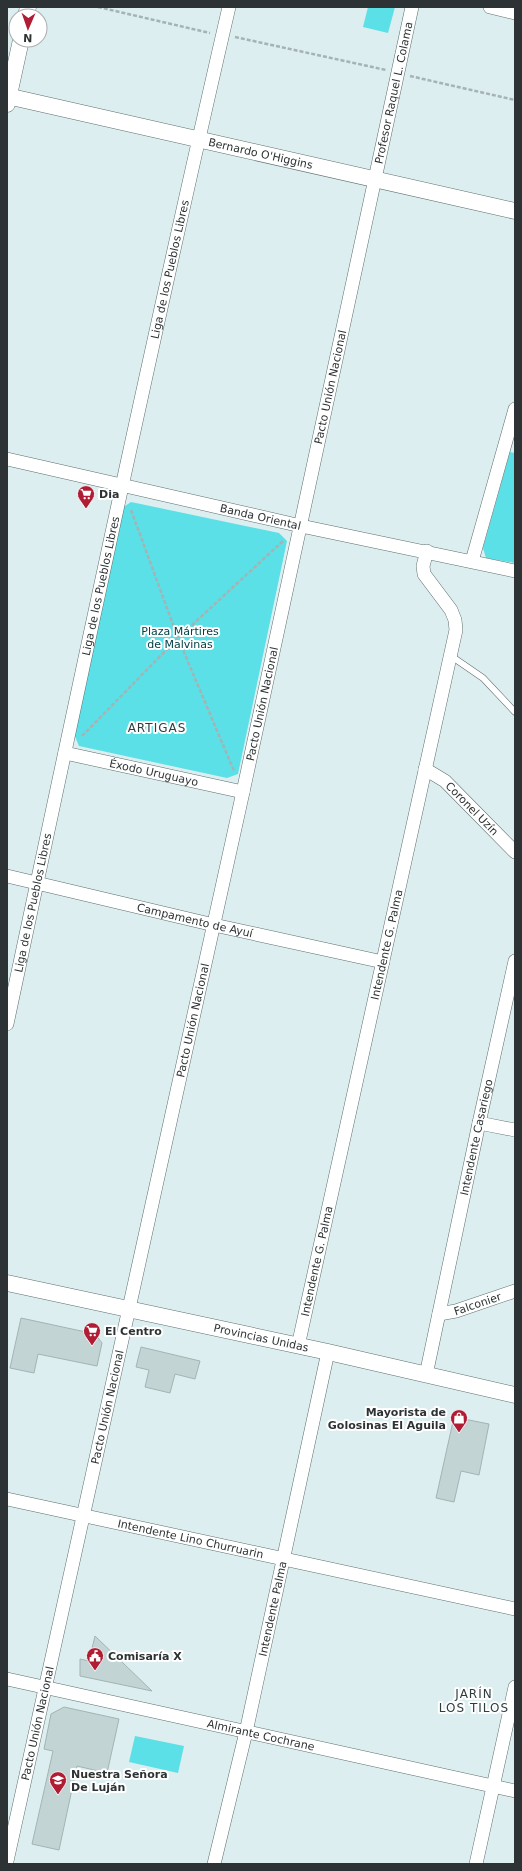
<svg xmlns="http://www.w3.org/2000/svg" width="522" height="1871" font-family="'DejaVu Sans',sans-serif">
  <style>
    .green { fill: #5ae0e6 }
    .building { fill: #c3d4d5; stroke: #a3b4b5 }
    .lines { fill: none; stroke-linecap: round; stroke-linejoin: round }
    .service-casing { stroke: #5e6e6e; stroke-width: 7 }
    .minor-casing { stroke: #5e6e6e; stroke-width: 14 }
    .tertiary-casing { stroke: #5e6e6e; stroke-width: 17 }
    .path { stroke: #a5b3b4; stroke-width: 2.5; stroke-dasharray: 4 2; stroke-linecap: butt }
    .service { stroke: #fff; stroke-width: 6 }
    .minor { stroke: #fff; stroke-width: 13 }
    .tertiary { stroke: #fff; stroke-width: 16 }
    .labels { text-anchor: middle; stroke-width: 4; stroke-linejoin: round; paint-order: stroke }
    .street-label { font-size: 11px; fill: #2d3334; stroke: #fff }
    .poi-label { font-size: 11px; font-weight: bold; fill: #2d3334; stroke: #fff; text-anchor: start }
    .park-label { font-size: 11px; fill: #004245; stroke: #fff }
    .neighbourhood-label { font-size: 12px; letter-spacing: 1px; fill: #2f3d3e; stroke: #fff }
  </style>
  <rect width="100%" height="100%" fill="#dceeef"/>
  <path class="green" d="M 368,7 L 395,7 L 388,33 L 363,27 Z
    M 510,452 L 515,453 L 515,563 L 486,558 L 483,548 Z
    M 131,502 L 279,533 L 287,541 L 238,774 L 227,778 L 79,746 L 74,734 L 122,508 Z
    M 135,1736 L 184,1746 L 178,1773 L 129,1762 Z"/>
  <path class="building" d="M 21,1318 L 95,1334 L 102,1343 L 97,1366 L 38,1354 L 34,1373 L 10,1368 Z
    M 141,1347 L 200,1361 L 195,1379 L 175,1374 L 170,1393 L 145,1387 L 149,1370 L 136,1367 Z
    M 454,1417 L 489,1424 L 479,1475 L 461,1471 L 454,1502 L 436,1498 Z
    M 95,1636 L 152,1691 L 80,1676 L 80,1659 L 89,1661 Z
    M 64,1707 L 119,1719 L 107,1773 L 77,1766 L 59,1850 L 32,1844 L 53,1751 L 44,1749 L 51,1714 Z"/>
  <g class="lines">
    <g class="service-casing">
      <path id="service" d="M 451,656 L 483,678 L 515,712"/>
    </g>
    <g class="minor-casing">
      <g id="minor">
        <path d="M 490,7 L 515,13"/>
        <path id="s1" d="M 7,459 L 301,526 L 515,571"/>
        <path d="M 472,561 L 515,409"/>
        <path id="s2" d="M 65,753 L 243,792"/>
        <path id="s3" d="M 425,769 L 445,781 L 515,852"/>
        <path id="s4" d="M 7,876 L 214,925 L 383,962"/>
        <path id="s5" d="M 7,1024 C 79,685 151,345 229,7"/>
        <path d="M 479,1123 L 515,1130"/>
        <path id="s6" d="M 439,1314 L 456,1311 L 515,1291"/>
        <path id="s7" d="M 298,1346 L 456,630 L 455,620 L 451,610 L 424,574 L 423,566 L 427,551"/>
        <path id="s8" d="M 426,1375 L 479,1123 L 515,961"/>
        <path id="s9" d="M 7,1499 L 515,1609"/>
        <path id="s10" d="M 7,1679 L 515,1791"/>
        <path id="s11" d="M 7,1861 L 243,792 L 412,7"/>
        <path id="s12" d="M 214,1864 L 246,1732 L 328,1352"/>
        <path d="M 476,1864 L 515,1687"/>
      </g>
    </g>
    <g class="tertiary-casing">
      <g id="tertiary">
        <path d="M 26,16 L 28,7"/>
        <path id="s13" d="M 7,96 L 515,211"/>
        <path d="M 7,104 L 21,40"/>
        <path id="s14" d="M 7,1283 L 328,1352 L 515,1395"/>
      </g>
    </g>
    <path class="path" d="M 98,7 L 210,33
      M 235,37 L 386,70
      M 410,76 L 515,100
      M 131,510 L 178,638 L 234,771
      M 82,736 L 178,638 L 284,540"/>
    <use href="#service" class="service"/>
    <use href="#minor" class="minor"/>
    <use href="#tertiary" class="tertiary"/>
  </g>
  <defs>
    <g id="supermarket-pin" transform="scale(0.9)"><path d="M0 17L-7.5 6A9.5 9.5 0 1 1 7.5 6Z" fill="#b01c34" stroke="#fff"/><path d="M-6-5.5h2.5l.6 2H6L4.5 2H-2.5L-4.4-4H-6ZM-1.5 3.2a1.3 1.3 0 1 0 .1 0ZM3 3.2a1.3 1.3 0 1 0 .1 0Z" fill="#fff"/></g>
    <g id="shop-pin" transform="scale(0.9)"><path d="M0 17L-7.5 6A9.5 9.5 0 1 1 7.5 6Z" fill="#b01c34" stroke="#fff"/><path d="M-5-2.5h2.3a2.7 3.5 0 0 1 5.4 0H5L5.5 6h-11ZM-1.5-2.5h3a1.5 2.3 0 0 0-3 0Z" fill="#fff"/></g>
    <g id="civic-pin" transform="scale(0.9)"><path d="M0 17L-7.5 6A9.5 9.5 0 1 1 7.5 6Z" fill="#b01c34" stroke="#fff"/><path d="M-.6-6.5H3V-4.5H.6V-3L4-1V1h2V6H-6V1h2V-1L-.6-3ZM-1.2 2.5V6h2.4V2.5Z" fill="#fff"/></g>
    <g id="school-pin" transform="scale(0.9)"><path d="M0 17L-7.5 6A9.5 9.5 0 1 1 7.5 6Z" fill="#b01c34" stroke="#fff"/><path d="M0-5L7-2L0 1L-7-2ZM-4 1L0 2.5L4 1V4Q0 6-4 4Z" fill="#fff"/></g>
  </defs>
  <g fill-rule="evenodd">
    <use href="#supermarket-pin" x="86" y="494"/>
    <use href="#supermarket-pin" x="92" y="1331"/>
    <use href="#shop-pin" x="459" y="1418"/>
    <use href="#civic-pin" x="95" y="1656"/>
    <use href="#school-pin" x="58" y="1780"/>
  </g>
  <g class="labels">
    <g class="street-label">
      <text dy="4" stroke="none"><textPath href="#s11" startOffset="1810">Profesor Raquel L. Colama</textPath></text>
      <text dy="4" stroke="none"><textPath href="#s13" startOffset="260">Bernardo O'Higgins</textPath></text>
      <text dy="4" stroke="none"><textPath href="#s5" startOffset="772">Liga de los Pueblos Libres</textPath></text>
      <text dy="4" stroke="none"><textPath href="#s11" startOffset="1509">Pacto Unión Nacional</textPath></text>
      <text dy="4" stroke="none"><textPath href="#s1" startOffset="260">Banda Oriental</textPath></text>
      <text dy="4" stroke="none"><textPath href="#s5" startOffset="448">Liga de los Pueblos Libres</textPath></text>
      <text dy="4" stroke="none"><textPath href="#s11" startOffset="1185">Pacto Unión Nacional</textPath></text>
      <text dy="4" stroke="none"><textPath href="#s2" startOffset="91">Éxodo Uruguayo</textPath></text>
      <text dy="4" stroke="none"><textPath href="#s3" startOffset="62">Coronel Uzín</textPath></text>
      <text dy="4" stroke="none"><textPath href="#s5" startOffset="124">Liga de los Pueblos Libres</textPath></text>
      <text dy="4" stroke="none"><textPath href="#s4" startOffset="193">Campamento de Ayuí</textPath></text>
      <text dy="4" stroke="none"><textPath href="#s7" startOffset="411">Intendente G. Palma</textPath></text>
      <text dy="4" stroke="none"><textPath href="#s11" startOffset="861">Pacto Unión Nacional</textPath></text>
      <text dy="4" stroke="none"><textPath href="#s8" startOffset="243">Intendente Casariego</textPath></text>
      <text dy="4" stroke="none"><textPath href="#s7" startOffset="87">Intendente G. Palma</textPath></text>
      <text dy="4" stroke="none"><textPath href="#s6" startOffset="40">Falconier</textPath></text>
      <text dy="4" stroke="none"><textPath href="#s14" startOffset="260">Provincias Unidas</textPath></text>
      <text dy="4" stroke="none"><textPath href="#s11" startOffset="465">Pacto Unión Nacional</textPath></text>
      <text dy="4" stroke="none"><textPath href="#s9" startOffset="188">Intendente Lino Churruarin</textPath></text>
      <text dy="4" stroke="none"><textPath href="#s12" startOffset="262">Intendente Palma</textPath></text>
      <text dy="4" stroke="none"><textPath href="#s11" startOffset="141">Pacto Unión Nacional</textPath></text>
      <text dy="4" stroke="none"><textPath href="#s10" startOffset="260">Almirante Cochrane</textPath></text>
    </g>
    <g class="poi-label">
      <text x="99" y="498">Dia</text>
      <text x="105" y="1335">El Centro</text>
      <text x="446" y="1416" text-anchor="end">Mayorista de<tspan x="446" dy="13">Golosinas El Aguila</tspan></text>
      <text x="108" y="1660">Comisaría X</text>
      <text x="71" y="1778">Nuestra Señora<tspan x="71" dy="13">De Luján</tspan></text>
    </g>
    <g class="park-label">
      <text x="180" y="635">Plaza Mártires<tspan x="180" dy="13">de Malvinas</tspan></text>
    </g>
    <g class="neighbourhood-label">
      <text x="157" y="732">ARTIGAS</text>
      <text x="474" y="1698">JARÍN<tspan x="474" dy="14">LOS TILOS</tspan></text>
    </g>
  </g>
  <rect width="522" height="1871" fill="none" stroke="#2d3334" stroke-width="16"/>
  <g transform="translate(28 28) rotate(182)"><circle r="19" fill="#ffffff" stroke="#abadae"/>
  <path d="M0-3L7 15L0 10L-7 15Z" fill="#b01c34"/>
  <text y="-6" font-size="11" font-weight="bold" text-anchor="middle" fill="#2d3334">N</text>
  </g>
</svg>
